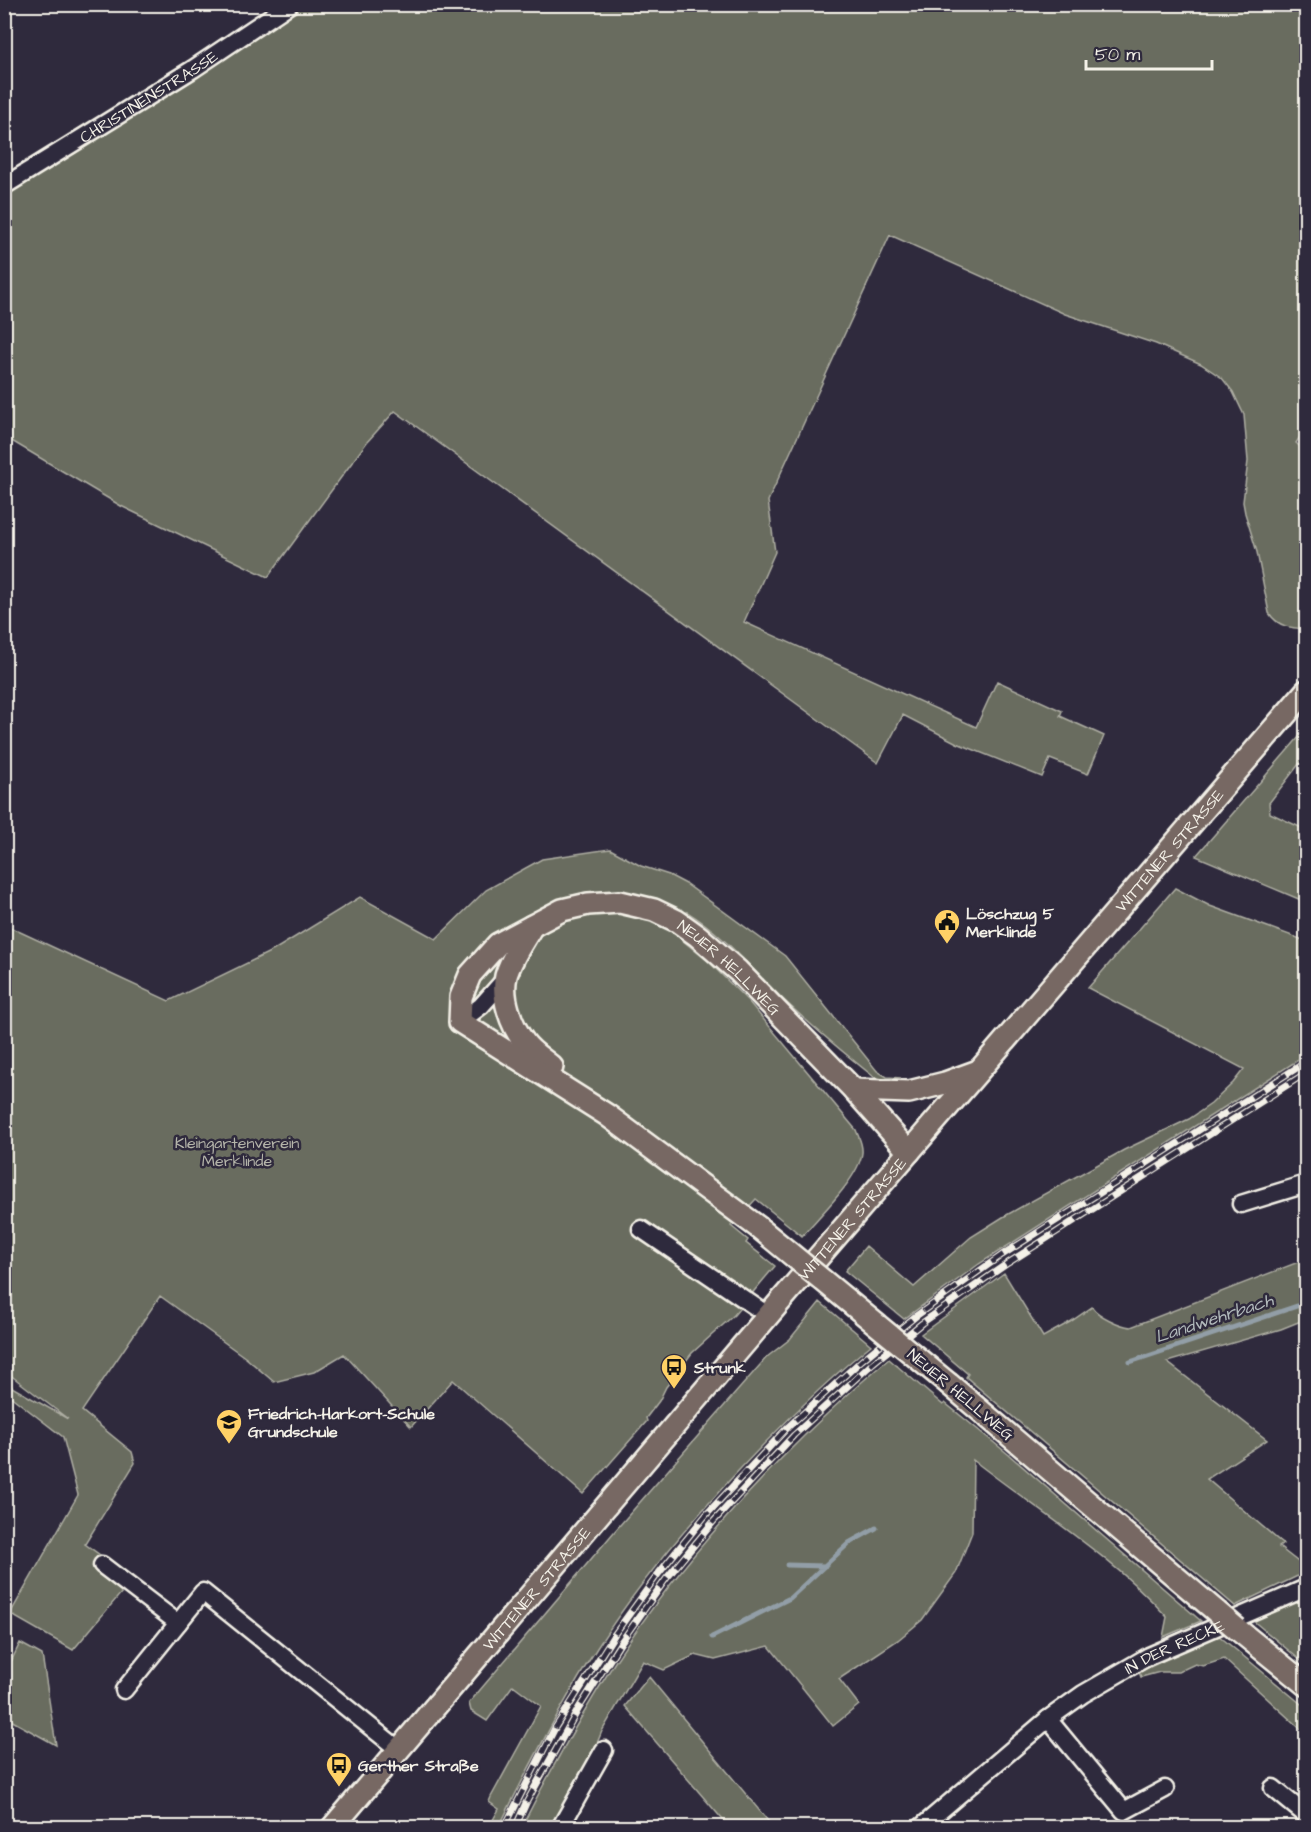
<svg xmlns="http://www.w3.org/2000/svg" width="1311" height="1832" font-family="'Architects Daughter',sans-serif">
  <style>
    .green { fill: #696c5e; stroke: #aeaea3; stroke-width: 1.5 }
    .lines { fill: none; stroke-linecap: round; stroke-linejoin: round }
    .stream { stroke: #929ea7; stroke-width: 5 }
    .minor-casing { stroke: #f4f1e8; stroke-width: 21 }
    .major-casing { stroke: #f4f1e8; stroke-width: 26 }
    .minor { stroke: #2f2a3d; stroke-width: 16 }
    .major { stroke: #776864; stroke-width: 21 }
    .rail-casing { stroke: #f4f1e8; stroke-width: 7 }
    .rail { stroke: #2f2a3d; stroke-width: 4.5; stroke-dasharray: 14; stroke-linecap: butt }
    .major-bridge-casing { stroke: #f4f1e8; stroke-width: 26; stroke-linecap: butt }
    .major-bridge { stroke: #776864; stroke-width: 21 }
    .labels { text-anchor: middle; stroke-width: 5; stroke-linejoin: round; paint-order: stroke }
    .street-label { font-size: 16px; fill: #f4f1e8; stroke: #2f2a3d }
    .poi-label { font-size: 16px; font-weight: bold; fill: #f4f1e8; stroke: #2f2a3d; text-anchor: start }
    .park-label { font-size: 16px; fill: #b5b5aa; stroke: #2f2a3d }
    .water-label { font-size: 18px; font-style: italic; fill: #b2babc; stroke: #2f2a3d }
  </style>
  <rect width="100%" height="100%" fill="#2f2a3d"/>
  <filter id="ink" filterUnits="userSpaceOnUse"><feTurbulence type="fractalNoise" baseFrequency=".0167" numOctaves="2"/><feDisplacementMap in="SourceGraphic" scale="12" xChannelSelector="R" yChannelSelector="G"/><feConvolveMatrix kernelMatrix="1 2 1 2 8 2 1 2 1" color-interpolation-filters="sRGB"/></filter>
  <g filter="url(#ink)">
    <path class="green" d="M 303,5 L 1306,5 L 1306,428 L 1296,443 L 1306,452 L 1306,629 C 1291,628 1278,627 1269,613 L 1257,552 L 1245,513 L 1243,502 L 1248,461 L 1244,415 L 1233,392 L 1222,378 L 1201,364 L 1156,344 L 1065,314 L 890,235 L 768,501 L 775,552 L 744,622 L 976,727 L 997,681 L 1062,711 L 1060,716 L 1104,736 L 1088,774 L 1050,759 L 1042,777 L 957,743 L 903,715 L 878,763 L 395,411 L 367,442 L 268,577 L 121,506 L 5,437 L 5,195 Z
      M 1306,729 L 1306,755 L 1269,803 L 1270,813 L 1306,830 L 1306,902 L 1196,856 Z
      M 610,849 L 641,866 L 669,875 L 686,884 L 785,956 L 877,1071 L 887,1077 L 901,1078 L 882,1079 L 874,1077 C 844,1053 814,1028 786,1002 C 754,972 725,935 687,912 L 682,940 L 709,962 L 749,1002 L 856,1130 C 859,1138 863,1144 862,1153 C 859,1178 819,1216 802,1236 L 756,1199 L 731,1226 L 748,1240 L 746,1243 L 775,1266 L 734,1315 L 692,1353 L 666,1387 L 659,1401 L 646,1418 L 647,1421 L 583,1494 L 453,1380 L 411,1427 L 344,1354 L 314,1372 L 274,1382 L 246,1358 L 160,1296 L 82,1411 L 132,1452 L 135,1463 L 85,1544 L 133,1579 L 73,1650 L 10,1614 L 78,1495 L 63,1437 L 5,1392 L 5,1383 L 68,1419 L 5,1371 L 5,925 L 169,1001 L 274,950 L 360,897 L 436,939 L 486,890 L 542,859 Z
      M 1175,888 L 1210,906 L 1306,941 L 1306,1055 L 979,1264 L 904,1319 L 845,1271 L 866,1246 L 914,1287 L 971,1237 L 1003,1217 L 1124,1150 L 1189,1119 L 1211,1104 L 1233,1083 L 1244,1069 L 1088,988 Z
      M 1306,1259 L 1306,1319 L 1281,1329 L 1167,1362 L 1267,1440 L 1207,1479 L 1283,1544 L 1279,1547 L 1306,1568 L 1306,1572 L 1235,1606 L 966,1377 L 968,1374 L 921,1334 L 1004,1273 L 1043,1337 L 1070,1322 L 1092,1307 C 1098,1316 1120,1326 1131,1327 Z
      M 820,1302 L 871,1345 C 832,1376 796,1411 761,1447 C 701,1509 644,1575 597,1648 C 560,1706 529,1766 499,1827 L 489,1827 L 499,1809 L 489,1802 L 491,1797 L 541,1706 L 513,1685 L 487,1721 L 471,1711 L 469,1703 L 620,1525 L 767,1357 L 790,1339 Z
      M 889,1359 L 943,1405 L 945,1403 L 1008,1454 L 1201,1621 L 1163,1637 L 1167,1617 C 1111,1555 1038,1511 973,1460 L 972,1532 L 956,1573 L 922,1620 L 898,1640 L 839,1679 L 859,1705 L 833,1726 L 769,1646 L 715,1660 L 695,1655 L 664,1670 L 643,1661 L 602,1731 L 589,1763 L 572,1787 L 552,1827 L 521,1828 C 550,1771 581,1715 615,1662 C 670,1578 736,1502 808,1432 C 834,1407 860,1382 889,1359 Z
      M 1306,1594 L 1306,1665 L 1251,1619 Z
      M 1218,1635 L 1306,1708 L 1306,1734 L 1224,1659 L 1203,1666 L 1195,1664 L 1178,1672 L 1160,1672 L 1141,1677 L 1139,1672 Z
      M 20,1643 L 42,1655 L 56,1745 L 5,1717 L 5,1674 Z
      M 649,1677 L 773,1827 L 729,1827 L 625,1706 Z"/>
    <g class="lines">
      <path class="stream" d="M 1130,1362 L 1306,1303
        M 787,1565 L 825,1566
        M 712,1637 L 790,1598 L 849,1543 L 876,1528"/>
      <g class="minor-casing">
        <g id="minor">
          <path id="s1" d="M 4,186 L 193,69 L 290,4"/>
          <path d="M 460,1022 L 481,1006 L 506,978"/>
          <path d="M 1241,1204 L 1306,1184"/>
          <path d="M 641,1229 L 769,1316"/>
          <path d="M 102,1565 L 178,1623"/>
          <path d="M 124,1690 L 203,1592 L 398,1749"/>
          <path d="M 1048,1719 L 1124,1811 L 1165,1789"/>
          <path d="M 1273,1788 L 1306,1815"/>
          <path d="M 560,1828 L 604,1750"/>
          <path id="s2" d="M 920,1828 L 1048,1719 L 1083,1694 L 1149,1656 L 1306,1588"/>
        </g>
      </g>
      <g class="major-casing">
        <g id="major">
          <path d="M 532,926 C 523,942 511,958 506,976 C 501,997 511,1025 524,1042 C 531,1052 543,1059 552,1067"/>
          <path d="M 854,1090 L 909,1092 L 945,1083 L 978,1071"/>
          <path id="s3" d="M 758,1227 L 607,1115 L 460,1022 L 461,997 L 470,975 L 498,944 L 562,910 L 588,904 L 620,902 L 654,910 L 677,921 L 698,936 L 738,971 L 854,1090 L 909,1152"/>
          <path d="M 949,1384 L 1217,1612"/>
          <path d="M 1237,1629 L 1306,1685"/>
          <path id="s4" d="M 332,1828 L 778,1304 L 1306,691"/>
        </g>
      </g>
      <use href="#minor" class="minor"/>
      <use href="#major" class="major"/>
      <g class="rail-casing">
        <path id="rail" d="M 504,1828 L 555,1728 L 614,1635 L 659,1573 L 706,1515 L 788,1427 L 862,1360 L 916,1316 L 1002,1255 L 1306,1062
          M 515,1828 L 526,1803 L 579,1708 L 621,1642 L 666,1579 L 714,1521 L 794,1435 L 873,1363 L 922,1323 L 1008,1263 L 1306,1073"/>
      </g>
      <use href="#rail" class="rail"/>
      <g class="major-bridge-casing">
        <path id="major-bridge" d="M 758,1227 L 949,1384
          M 1217,1612 L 1237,1629"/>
      </g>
      <use href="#major-bridge" class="major-bridge"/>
    </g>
  </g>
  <defs>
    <g id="civic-pin" transform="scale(1.35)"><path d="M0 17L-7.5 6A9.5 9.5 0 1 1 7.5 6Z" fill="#ffd166" stroke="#2f2a3d"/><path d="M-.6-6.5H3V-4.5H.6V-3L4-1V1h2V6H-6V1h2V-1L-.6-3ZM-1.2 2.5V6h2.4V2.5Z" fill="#111"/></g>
    <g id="bus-pin" transform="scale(1.35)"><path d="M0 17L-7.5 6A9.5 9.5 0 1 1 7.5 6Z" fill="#ffd166" stroke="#2f2a3d"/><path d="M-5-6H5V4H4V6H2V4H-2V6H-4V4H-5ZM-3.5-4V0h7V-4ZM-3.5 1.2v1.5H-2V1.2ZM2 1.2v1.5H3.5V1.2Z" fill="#111"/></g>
    <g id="school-pin" transform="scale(1.35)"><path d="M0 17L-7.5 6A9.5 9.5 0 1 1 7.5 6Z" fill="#ffd166" stroke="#2f2a3d"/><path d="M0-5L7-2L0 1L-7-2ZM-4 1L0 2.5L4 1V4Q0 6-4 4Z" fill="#111"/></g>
  </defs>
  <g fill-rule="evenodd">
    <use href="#civic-pin" x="947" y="922"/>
    <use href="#bus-pin" x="674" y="1367"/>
    <use href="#school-pin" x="229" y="1422"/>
    <use href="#bus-pin" x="339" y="1765"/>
  </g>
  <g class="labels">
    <g class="street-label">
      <text dy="6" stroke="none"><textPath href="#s1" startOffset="170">CHRISTINENSTRASSE</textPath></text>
      <text dy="6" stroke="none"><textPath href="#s4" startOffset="1287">WITTENER STRASSE</textPath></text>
      <text dy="6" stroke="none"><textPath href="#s3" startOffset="714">NEUER HELLWEG</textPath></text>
      <text dy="6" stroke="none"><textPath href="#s4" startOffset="801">WITTENER STRASSE</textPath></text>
      <text transform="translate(961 1394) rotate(40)" y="6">NEUER HELLWEG</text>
      <text dy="6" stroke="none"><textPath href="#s4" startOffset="315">WITTENER STRASSE</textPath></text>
      <text dy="6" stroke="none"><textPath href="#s2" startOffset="314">IN DER RECKE</textPath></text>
    </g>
    <g class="poi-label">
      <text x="966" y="919">Löschzug 5<tspan x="966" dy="18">Merklinde</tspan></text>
      <text x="694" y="1373">Strunk</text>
      <text x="248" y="1419">Friedrich-Harkort-Schule<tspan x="248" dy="18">Grundschule</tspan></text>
      <text x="358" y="1771">Gerther Straße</text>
    </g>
    <g class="park-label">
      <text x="237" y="1148">Kleingartenverein<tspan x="237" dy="18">Merklinde</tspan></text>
    </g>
    <g class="water-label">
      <text transform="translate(1214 1318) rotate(-18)" y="6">Landwehrbach</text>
    </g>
  </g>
  <rect width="1311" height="1832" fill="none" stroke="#2f2a3d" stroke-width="24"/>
  <rect x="12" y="12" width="1287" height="1808" fill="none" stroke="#f4f1e8" stroke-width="2" filter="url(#ink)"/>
  <path d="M1086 60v9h126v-9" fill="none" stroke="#f4f1e8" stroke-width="3"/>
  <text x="1095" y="60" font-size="18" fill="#f4f1e8" stroke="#2f2a3d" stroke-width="4.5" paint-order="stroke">50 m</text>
</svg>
